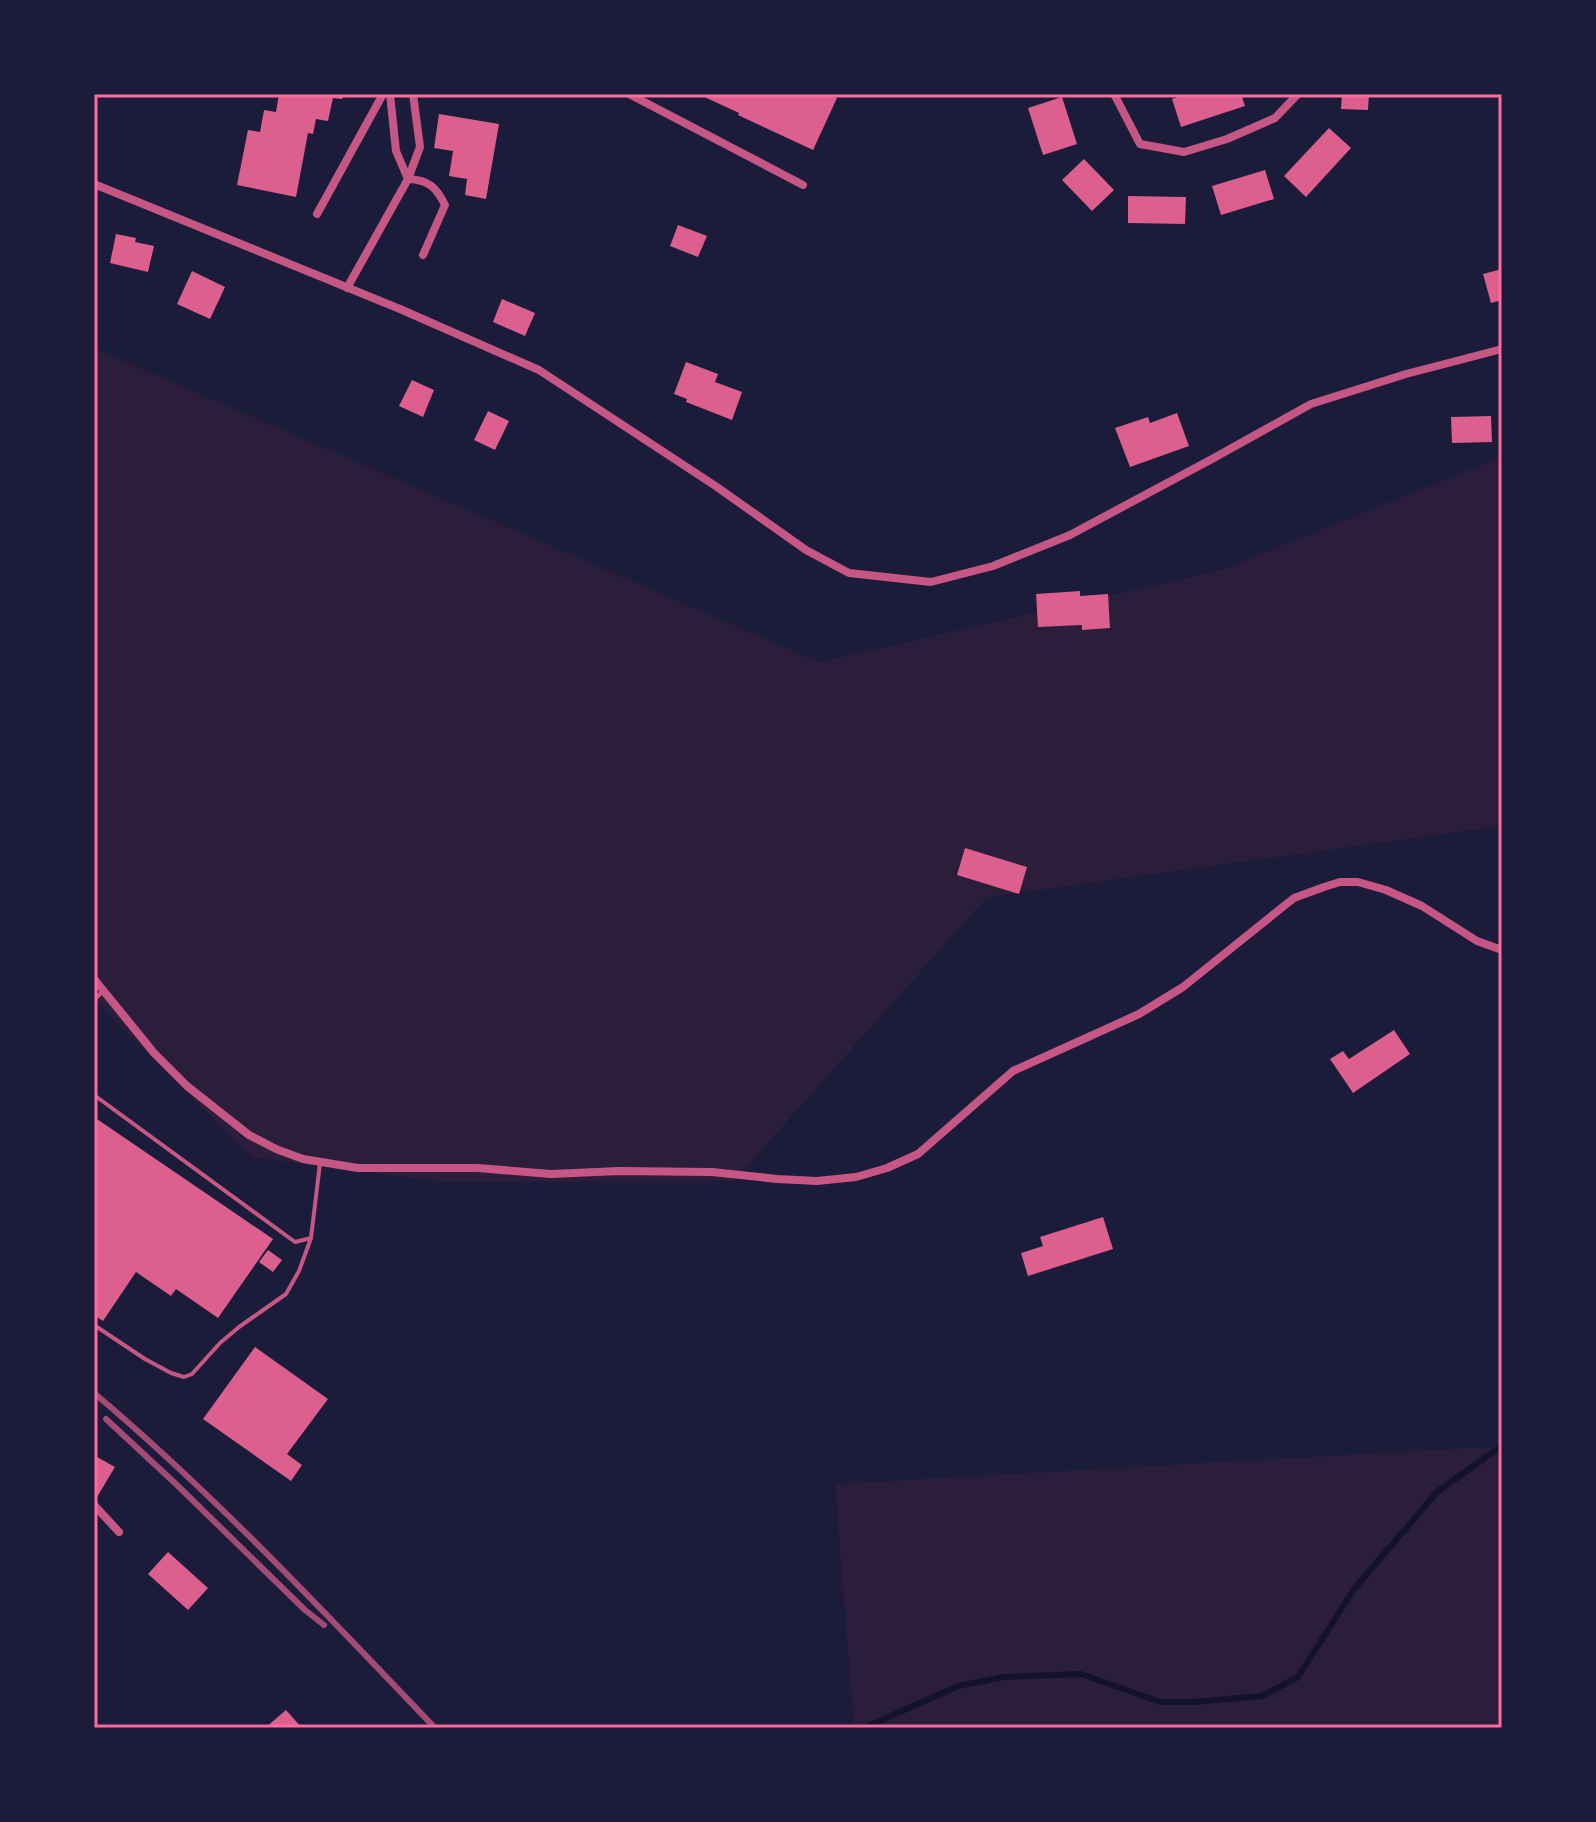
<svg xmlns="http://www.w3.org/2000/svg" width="1596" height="1822" font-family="Poppins,sans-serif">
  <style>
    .green { fill: #2a1e3b }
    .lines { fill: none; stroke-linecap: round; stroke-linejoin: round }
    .stream { stroke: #12122b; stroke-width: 6 }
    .building { fill: #dd5f8e }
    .service { stroke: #c65784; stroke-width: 4 }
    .minor { stroke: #c65784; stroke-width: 8 }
    .rail { stroke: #a44b75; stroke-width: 6 }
    .neatline { fill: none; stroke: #ff6b9d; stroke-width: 3 }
  </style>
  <rect width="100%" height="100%" fill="#1b1b3a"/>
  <path class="green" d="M 94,348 L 819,662 L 1221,570 L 1502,457 L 1502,826 L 987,897 L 734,1181 L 442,1182 L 252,1157 L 94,1000 Z
    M 1502,1446 L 1502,1728 L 854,1728 L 835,1484 Z"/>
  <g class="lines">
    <path class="stream" d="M 864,1728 L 958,1686 L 1004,1677 L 1081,1674 L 1160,1702 L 1195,1702 L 1262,1696 L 1298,1677 L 1354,1589 L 1438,1491 L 1502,1446"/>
  </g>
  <path class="building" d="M 279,94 L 344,94 L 342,99 L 333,98 L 328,121 L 316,119 L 313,134 L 308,133 L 296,197 L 237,185 L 248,130 L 260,132 L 264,110 L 276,112 Z
    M 698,94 L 829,94 L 837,98 L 813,150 L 738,115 L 739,113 Z
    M 1187,94 L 1241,94 L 1245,106 L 1181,127 L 1172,99 Z
    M 1342,94 L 1369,94 L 1368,110 L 1341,109 Z
    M 1062,97 L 1077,144 L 1043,155 L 1028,108 Z
    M 439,114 L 499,124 L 486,199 L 465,195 L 467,179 L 449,176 L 453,151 L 434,148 Z
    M 1329,128 L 1351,148 L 1306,197 L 1284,176 Z
    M 1084,159 L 1114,190 L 1092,211 L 1062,180 Z
    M 1265,170 L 1274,199 L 1221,215 L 1212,186 Z
    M 1128,196 L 1186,197 L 1185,224 L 1128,223 Z
    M 678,225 L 707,236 L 698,257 L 670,246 Z
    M 116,234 L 136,238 L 135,242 L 154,246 L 148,272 L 110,263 Z
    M 1502,269 L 1502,300 L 1491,303 L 1483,274 Z
    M 192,271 L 225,287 L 210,319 L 177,304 Z
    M 502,299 L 535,313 L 525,336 L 493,322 Z
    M 686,362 L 718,374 L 715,382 L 742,392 L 732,420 L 686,402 L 687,399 L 674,394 Z
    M 412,380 L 434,390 L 423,417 L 399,406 Z
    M 488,411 L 509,421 L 495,450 L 474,440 Z
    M 1177,413 L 1189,446 L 1130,467 L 1115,428 L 1148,417 L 1150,423 Z
    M 1491,416 L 1492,442 L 1452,443 L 1451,417 Z
    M 1080,591 L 1080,596 L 1108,594 L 1110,628 L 1082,630 L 1082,625 L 1038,627 L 1036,594 Z
    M 965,848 L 1027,867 L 1019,894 L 957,875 Z
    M 1394,1030 L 1410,1054 L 1353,1093 L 1330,1059 L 1343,1051 L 1349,1059 Z
    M 94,1117 L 273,1239 L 218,1318 L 176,1289 L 171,1296 L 136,1272 L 103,1321 L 94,1315 Z
    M 1103,1217 L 1113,1249 L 1028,1276 L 1021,1253 L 1043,1246 L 1040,1237 Z
    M 268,1250 L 282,1260 L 273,1272 L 259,1262 Z
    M 255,1347 L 328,1399 L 287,1454 L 302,1465 L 291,1481 L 203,1419 Z
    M 97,1457 L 115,1467 L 97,1497 L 94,1496 L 94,1461 Z
    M 168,1552 L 208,1588 L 188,1610 L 148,1574 Z
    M 286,1710 L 302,1728 L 265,1728 Z"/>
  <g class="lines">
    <path class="service" d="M 94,1000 L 102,992
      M 94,1095 L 295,1242 L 311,1238 L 320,1163
      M 94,1325 L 145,1359 L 171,1373 L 184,1377 L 192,1374 L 220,1343 L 239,1327 L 286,1294 L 299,1271 L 311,1238"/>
    <path class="minor" d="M 390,94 L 396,151 L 408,179
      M 629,94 L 803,185
      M 1114,94 L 1140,144 L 1184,152 L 1227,139 L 1275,118 L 1298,94
      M 408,179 C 429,180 436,187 445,205 L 423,255
      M 94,184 L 400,309 L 539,370 L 717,487 L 806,550 L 849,573 L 931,582 L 993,566 L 1070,535 L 1212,459 L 1311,404 L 1406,374 L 1502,349
      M 317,214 L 383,94
      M 347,288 L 408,179 L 420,147 L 413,94
      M 94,979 L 154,1053 L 187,1086 L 249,1135 L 276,1149 L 303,1159 L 358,1168 L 478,1168 L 551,1174 L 619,1171 L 712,1172 L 777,1179 L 817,1181 L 856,1177 L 887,1168 L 918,1154 L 1013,1071 L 1139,1014 L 1183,987 L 1294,898 L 1324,887 L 1340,882 L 1358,882 L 1386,890 L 1422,906 L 1477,941 L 1502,950
      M 94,1505 L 119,1532"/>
    <path class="rail" d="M 94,1393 C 216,1496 325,1613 435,1728
      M 106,1419 L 177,1485 L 305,1610 L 324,1625"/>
  </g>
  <rect width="1596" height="1822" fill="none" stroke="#1b1b3a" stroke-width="192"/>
  <rect x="96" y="96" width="1404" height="1630" class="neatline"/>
</svg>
